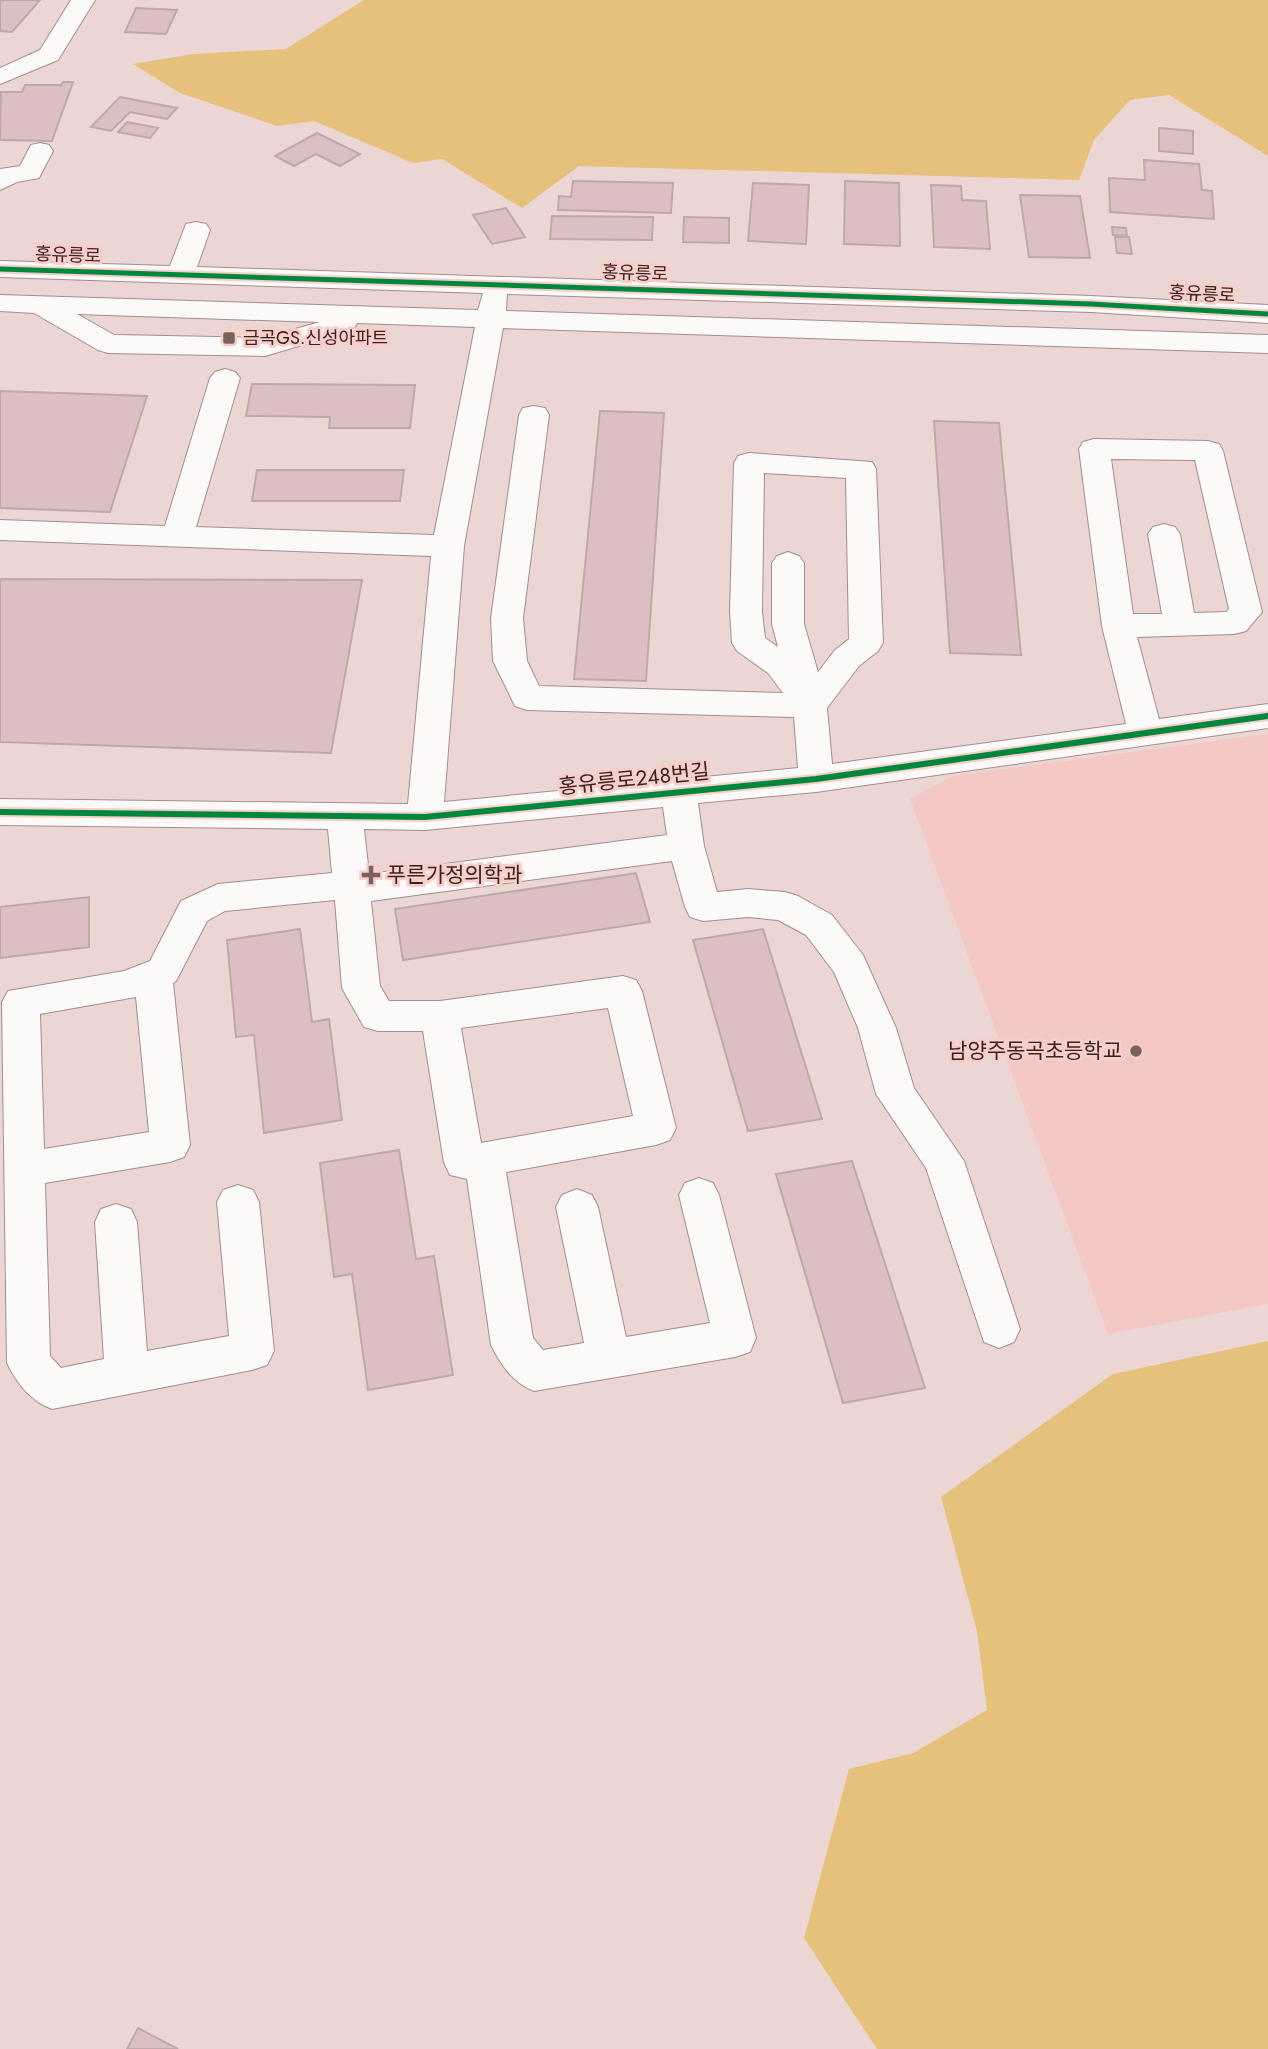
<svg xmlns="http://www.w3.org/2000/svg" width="1268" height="2049" font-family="Jost,'Noto Sans KR',sans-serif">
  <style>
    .built { fill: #f3c8c4 }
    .green { fill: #e5c17b }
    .building { fill: #dcbfc2; stroke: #bea9aa; stroke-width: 2 }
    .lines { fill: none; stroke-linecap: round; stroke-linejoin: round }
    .minor-casing { stroke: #a38e8d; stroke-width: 2 }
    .minor { fill: #fcf9f9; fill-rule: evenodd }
    .cycleway-far1-casing { stroke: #f7ceca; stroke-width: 9 }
    .cycleway-casing { stroke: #f7ceca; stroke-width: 10 }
    .cycleway-far1 { stroke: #00873e; stroke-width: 5 }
    .cycleway { stroke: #00873e; stroke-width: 6 }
    .poi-dot { fill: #78615e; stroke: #f7ceca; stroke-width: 2.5 }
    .labels { text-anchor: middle; stroke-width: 6; stroke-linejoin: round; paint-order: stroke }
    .far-street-label { font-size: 18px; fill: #3a221f; stroke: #f7ceca }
    .far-poi-label { font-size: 18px; fill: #3a221f; stroke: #f7ceca; text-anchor: start }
    .street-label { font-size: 21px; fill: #3a221f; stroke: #f7ceca }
    .poi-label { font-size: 21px; fill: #3a221f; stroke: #f7ceca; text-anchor: start }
  </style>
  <rect width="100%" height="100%" fill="#ecd6d4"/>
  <path class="built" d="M 1268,734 L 1268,1304 L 1108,1334 L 910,799 L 952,776 Z"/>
  <path class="green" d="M 364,0 L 1268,0 L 1268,156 L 1169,95 L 1130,100 L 1094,140 L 1079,180 L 579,166 L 522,208 L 442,159 L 413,163 L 314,121 L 277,126 L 180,93 L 133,64 L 193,54 L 286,49 Z
    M 1268,1341 L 1268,2049 L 877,2049 L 804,1938 L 849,1769 L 913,1753 L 987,1710 L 977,1631 L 941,1497 L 1113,1374 Z"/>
  <path class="building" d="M 0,0 L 40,0 L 12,32 L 0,31 Z
    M 136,8 L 177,10 L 166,34 L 125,32 Z
    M 63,82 L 73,82 L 52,141 L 0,140 L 1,92 L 22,92 L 25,85 L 61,85 Z
    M 120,97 L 177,108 L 167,119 L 130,112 L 111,131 L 91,127 Z
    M 127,122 L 158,128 L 150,138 L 118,132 Z
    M 1159,128 L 1193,131 L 1193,154 L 1159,151 Z
    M 317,133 L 360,154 L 340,166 L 316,154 L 294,166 L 275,156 Z
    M 1144,160 L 1199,164 L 1202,190 L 1212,191 L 1214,219 L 1110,212 L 1109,178 L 1145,180 Z
    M 573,181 L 673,183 L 671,213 L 558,210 L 559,196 L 571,197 Z
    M 845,181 L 899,183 L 900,246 L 844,244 Z
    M 753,183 L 809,185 L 806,244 L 748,241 Z
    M 931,185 L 961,186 L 962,200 L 986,201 L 990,249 L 934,247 Z
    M 1020,195 L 1080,196 L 1090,258 L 1029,257 Z
    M 506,208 L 525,237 L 492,244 L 473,215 Z
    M 552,216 L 653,217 L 652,240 L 550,239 Z
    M 684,217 L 729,218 L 729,243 L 683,242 Z
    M 1112,227 L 1126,228 L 1127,236 L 1113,235 Z
    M 1115,237 L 1129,237 L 1132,254 L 1117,253 Z
    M 252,384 L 415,385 L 410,428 L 329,428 L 330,417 L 246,416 Z
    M 0,391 L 147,396 L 110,512 L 0,508 Z
    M 600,411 L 664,413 L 646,681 L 574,679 Z
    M 934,421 L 999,423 L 1021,655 L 950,653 Z
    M 257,470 L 404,470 L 400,501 L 252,501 Z
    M 0,579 L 362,580 L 331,753 L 0,742 Z
    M 636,873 L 650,922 L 403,960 L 395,909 Z
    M 89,897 L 89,947 L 0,958 L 0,907 Z
    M 300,929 L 312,1022 L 329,1019 L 342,1120 L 264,1133 L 254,1035 L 236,1037 L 227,940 Z
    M 763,929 L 822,1119 L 748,1131 L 693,940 Z
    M 399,1150 L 416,1259 L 434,1256 L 453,1375 L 368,1390 L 352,1274 L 334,1277 L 320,1163 Z
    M 852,1161 L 925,1388 L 843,1403 L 776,1174 Z
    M 138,2028 L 178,2049 L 127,2049 Z"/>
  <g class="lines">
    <g class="minor-casing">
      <path id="minor" d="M 71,0 L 95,0 L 58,60 L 0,84 L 0,68 L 40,50 Z
        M 40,143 L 49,145 L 53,151 L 39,178 L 17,182 L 0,190 L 0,169 L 20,166 L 31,145 Z
        M 196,222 L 206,224 L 210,230 L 197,267 L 1091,296 L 1268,305 L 1268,323 L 1091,312 L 507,294 L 506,311 L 1268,335 L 1268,353 L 503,328 L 464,546 L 444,802 L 798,768 L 794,717 L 527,710 L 515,706 L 493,661 L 491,618 L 519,415 L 523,408 L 534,406 L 545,408 L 549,415 L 523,618 L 527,661 L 539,686 L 783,693 L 768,673 L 737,651 L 732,643 L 730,612 L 734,463 L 738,456 L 749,453 L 872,462 L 876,469 L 883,643 L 878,651 L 859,666 L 827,708 L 832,764 L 1126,724 L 1102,626 L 1079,449 L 1083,442 L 1094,439 L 1208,441 L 1219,444 L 1223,451 L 1262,612 L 1246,631 L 1234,634 L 1137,637 L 1159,719 L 1268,704 L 1268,728 L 816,792 L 698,803 L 704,846 L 717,892 L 748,889 L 785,892 L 798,896 L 832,915 L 863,955 L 896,1028 L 914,1088 L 964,1161 L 1020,1329 L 1014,1342 L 999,1348 L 984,1342 L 926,1168 L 876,1094 L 858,1028 L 834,972 L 806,935 L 778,920 L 748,917 L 703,921 L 690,917 L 685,907 L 672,861 L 371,901 L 380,986 L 389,1001 L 440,1001 L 623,976 L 636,980 L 642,991 L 676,1128 L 670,1140 L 656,1145 L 506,1172 L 533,1338 L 543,1350 L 584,1343 L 556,1207 L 562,1195 L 577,1189 L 592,1195 L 598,1207 L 626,1337 L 710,1323 L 679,1195 L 685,1183 L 699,1178 L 713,1183 L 719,1195 L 756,1338 L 750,1352 L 735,1357 L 534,1391 C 513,1383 501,1365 491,1345 L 467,1179 L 450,1175 L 444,1163 L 423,1031 L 378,1031 L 364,1027 L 342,988 L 335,900 L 225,911 L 207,921 L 176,981 L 173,983 L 190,1145 L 184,1157 L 170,1162 L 45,1183 L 50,1356 L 61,1368 L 104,1359 L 95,1222 L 101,1209 L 116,1204 L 131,1209 L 137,1222 L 147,1351 L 229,1336 L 217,1202 L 223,1190 L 238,1185 L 253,1190 L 259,1202 L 274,1351 L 267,1365 L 252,1370 L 52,1409 C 31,1401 17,1384 7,1363 L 2,1002 L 8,991 L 124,971 L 150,961 L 181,901 L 218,884 L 332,873 L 328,829 L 0,825 L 0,799 L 408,804 L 431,556 L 0,540 L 0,520 L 165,526 L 210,378 L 215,372 L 225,369 L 235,372 L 240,378 L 196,527 L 434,535 L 475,327 L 357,323 L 353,330 L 265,356 L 108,353 L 98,350 L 34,313 L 0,311 L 0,295 L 478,310 L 483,293 L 0,277 L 0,261 L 170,266 L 186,224 ZM 77,314 L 320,322 L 264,338 L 114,335 ZM 1111,459 L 1195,460 L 1229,609 L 1226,612 L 1194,613 L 1180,534 L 1175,527 L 1164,524 L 1153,527 L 1148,534 L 1162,614 L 1133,614 ZM 764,473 L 846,478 L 849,639 L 835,650 L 818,672 L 804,624 L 804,563 L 799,556 L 788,552 L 777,556 L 772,563 L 772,624 L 778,647 L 765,638 L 762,612 ZM 663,807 L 667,835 L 369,874 L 364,829 L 425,830 ZM 136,997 L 149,1132 L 44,1149 L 40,1014 ZM 608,1008 L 633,1116 L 481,1143 L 461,1028 Z"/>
    </g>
    <use href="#minor" class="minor"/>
    <g class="cycleway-far1-casing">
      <path id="cycleway-far1" d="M 0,269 L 1091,304 L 1268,314"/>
    </g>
    <g class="cycleway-casing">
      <path id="cycleway" d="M 0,812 L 425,817 L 816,779 L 1268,716"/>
    </g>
    <use href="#cycleway-far1" class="cycleway-far1"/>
    <use href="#cycleway" class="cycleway"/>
  </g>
  <g class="poi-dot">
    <rect x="222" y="331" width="14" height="14" rx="3.5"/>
    <path d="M367.5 864.5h7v7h7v7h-7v7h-7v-7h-7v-7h7z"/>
    <circle cx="1136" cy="1051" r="7"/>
  </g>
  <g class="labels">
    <g class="far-street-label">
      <text transform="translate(68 255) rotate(2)" y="6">홍유릉로</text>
      <text transform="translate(635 273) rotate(2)" y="6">홍유릉로</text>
      <text transform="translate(1202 294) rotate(3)" y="6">홍유릉로</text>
    </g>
    <g class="far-poi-label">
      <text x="243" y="344">금곡GS.신성아파트</text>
    </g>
    <g class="street-label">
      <text transform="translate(634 779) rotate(-6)" y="7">홍유릉로248번길</text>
    </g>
    <g class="poi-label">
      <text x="387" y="882">푸른가정의학과</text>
      <text x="1122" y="1058" text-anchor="end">남양주동곡초등학교</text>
    </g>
  </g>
</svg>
